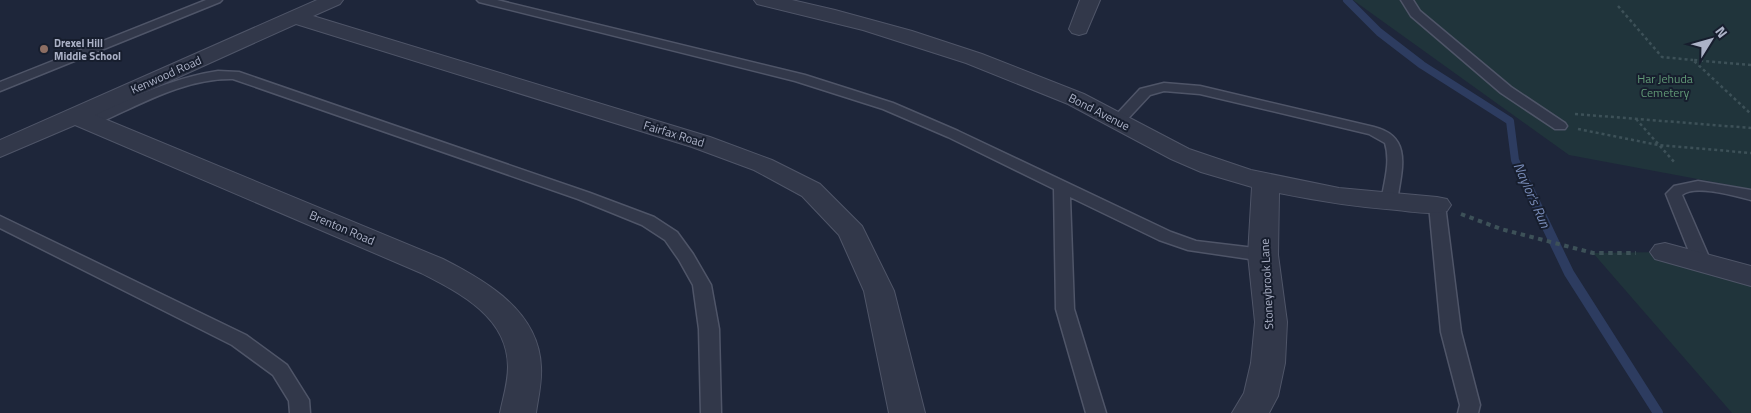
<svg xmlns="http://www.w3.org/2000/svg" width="1751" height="413" font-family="'Titillium Web',sans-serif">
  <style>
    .green { fill: #20343b }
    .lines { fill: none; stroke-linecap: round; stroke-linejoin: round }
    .stream-far1 { stroke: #2d3c60; stroke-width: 8 }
    .stream { stroke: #2d3c60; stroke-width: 10 }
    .lane-casing { stroke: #4f5568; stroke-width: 3 }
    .street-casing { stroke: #4f5568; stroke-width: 2 }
    .path-far1 { stroke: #3d5158; stroke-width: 2.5; stroke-dasharray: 3 3; stroke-linecap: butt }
    .path { stroke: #3d5158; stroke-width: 4; stroke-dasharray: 4.5 4.5; stroke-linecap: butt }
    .lane { fill: #32384a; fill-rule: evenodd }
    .street { fill: #32384a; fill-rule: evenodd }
    .education-dot { fill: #8d6e63; stroke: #171e2e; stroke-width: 2 }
    .labels { text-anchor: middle; stroke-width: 4; stroke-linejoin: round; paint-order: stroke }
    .far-poi-label { font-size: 11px; font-weight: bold; fill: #acb2c7; stroke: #171e2e; text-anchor: start }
    .street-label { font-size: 12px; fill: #acb2c7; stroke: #171e2e }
    .park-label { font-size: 12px; fill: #619976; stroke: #171e2e }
    .water-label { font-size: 14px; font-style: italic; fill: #788bb7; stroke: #171e2e }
  </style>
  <rect width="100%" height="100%" fill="#1e263a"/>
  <path class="green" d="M 1353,0 L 1751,0 L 1751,189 L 1569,155 Z
    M 1665,252 L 1751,274 L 1751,413 L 1732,413 L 1593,253 Z"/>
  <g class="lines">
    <path class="stream-far1" d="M 1347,0 L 1379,32 L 1422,65 L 1510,121 L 1515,160 L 1523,177"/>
    <path class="stream" d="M 1522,175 L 1569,273 L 1658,413"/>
    <g class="lane-casing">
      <path id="lane" d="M 206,0 L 222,0 L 220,2 L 0,91 L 0,82 Z
        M 477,0 L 497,0 L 805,75 L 893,103 L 958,131 L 1171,232 L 1196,241 L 1263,249 L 1269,251 L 1272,255 L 1269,259 L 1263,261 L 1188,250 L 1159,240 L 1070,197 L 1074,309 L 1106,413 L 1086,413 L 1056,309 L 1054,189 L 948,137 L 883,109 L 795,81 L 479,2 Z
        M 1401,0 L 1413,0 L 1420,11 L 1511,87 L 1565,123 L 1567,126 L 1565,129 L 1555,129 L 1501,93 L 1411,16 Z
        M 218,71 L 239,72 L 590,193 L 654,217 L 677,232 L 693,254 L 711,285 L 719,329 L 721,413 L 701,413 L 699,329 L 693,285 L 679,260 L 665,240 L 642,225 L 578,199 L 233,79 C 183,78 138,106 94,125 L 84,125 L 82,122 L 84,119 C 128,100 170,78 218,71 Z
        M 1164,83 L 1200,86 L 1374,127 C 1414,137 1401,171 1397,202 L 1395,205 L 1383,205 L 1381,202 C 1384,183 1391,162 1385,143 L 1369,134 L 1200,94 L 1164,91 L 1150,95 L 1123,124 L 1113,124 L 1111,121 L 1113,118 L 1140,89 Z
        M 1698,181 L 1751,190 L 1751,200 C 1735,196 1695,184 1682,195 L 1712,264 L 1709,268 L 1703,270 L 1697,268 L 1694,264 L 1666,194 L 1674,186 Z
        M 1437,200 L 1443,202 L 1445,205 L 1461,332 L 1480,405 L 1478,413 L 1458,413 L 1460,405 L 1441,332 L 1429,205 L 1431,202 Z
        M 0,216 L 246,335 L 287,365 L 309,400 L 310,413 L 290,413 L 289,401 L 273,375 L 232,345 L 0,228 Z"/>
    </g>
    <g class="street-casing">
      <path id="street" d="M 317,0 L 343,0 L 340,4 L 313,16 L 710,137 L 772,160 L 820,184 L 862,226 L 894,291 L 925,413 L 889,413 L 864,291 L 839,235 L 802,196 L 754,170 L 692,147 L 296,24 L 95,115 L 443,259 C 486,281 539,311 541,367 C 542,383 538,398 536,413 L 500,413 C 503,398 508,383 508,367 C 508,317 460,293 421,273 L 75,125 L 0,157 L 0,140 Z
        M 754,0 L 792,0 L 835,10 L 912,31 L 982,54 L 1084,94 L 1189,149 L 1251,170 L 1339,188 L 1437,197 L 1447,199 L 1451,205 L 1447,211 C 1431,215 1413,212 1397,210 C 1357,207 1318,201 1279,193 L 1278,255 L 1287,322 L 1285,363 L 1278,396 L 1269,413 L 1232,413 L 1244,393 L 1251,363 L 1255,322 L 1248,255 L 1252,187 L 1201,172 L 1171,159 L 1068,104 L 966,63 L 863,30 L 757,4 Z
        M 1080,0 L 1100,0 L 1086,33 L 1079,35 L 1072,33 L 1069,29 Z
        M 1665,243 L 1751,266 L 1751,286 L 1655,259 L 1650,252 L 1655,245 Z"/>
    </g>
    <path class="path-far1" d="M 1618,6 L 1662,57 L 1693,60
      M 1751,65 L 1693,60 L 1751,114
      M 1575,114 L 1751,128
      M 1636,119 L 1675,163
      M 1578,129 L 1658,145 L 1751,153"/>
    <path class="path" d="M 1461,214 L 1501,229 L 1593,253 L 1636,253"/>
    <use href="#lane" class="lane"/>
    <use href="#street" class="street"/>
  </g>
  <circle class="education-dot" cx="44" cy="49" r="5"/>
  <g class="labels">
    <g class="far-poi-label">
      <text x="54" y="47">Drexel Hill<tspan x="54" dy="13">Middle School</tspan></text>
    </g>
    <g class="street-label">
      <text transform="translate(166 75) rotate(-24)" y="4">Kenwood Road</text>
      <text transform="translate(1099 112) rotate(27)" y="4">Bond Avenue</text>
      <text transform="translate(674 134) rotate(17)" y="4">Fairfax Road</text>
      <text transform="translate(342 228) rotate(23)" y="4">Brenton Road</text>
      <text transform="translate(1267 284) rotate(-93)" y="4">Stoneybrook Lane</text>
    </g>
    <g class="park-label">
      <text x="1665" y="83">Har Jehuda<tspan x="1665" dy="14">Cemetery</tspan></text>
    </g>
    <g class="water-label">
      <text transform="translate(1532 195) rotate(66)" y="5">Naylor's Run</text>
    </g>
  </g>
  <g transform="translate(1711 40) rotate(53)" stroke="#171e2e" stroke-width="4" paint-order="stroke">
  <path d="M0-4L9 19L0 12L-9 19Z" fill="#acb2c7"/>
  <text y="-8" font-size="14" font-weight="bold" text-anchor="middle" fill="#acb2c7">N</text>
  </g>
</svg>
